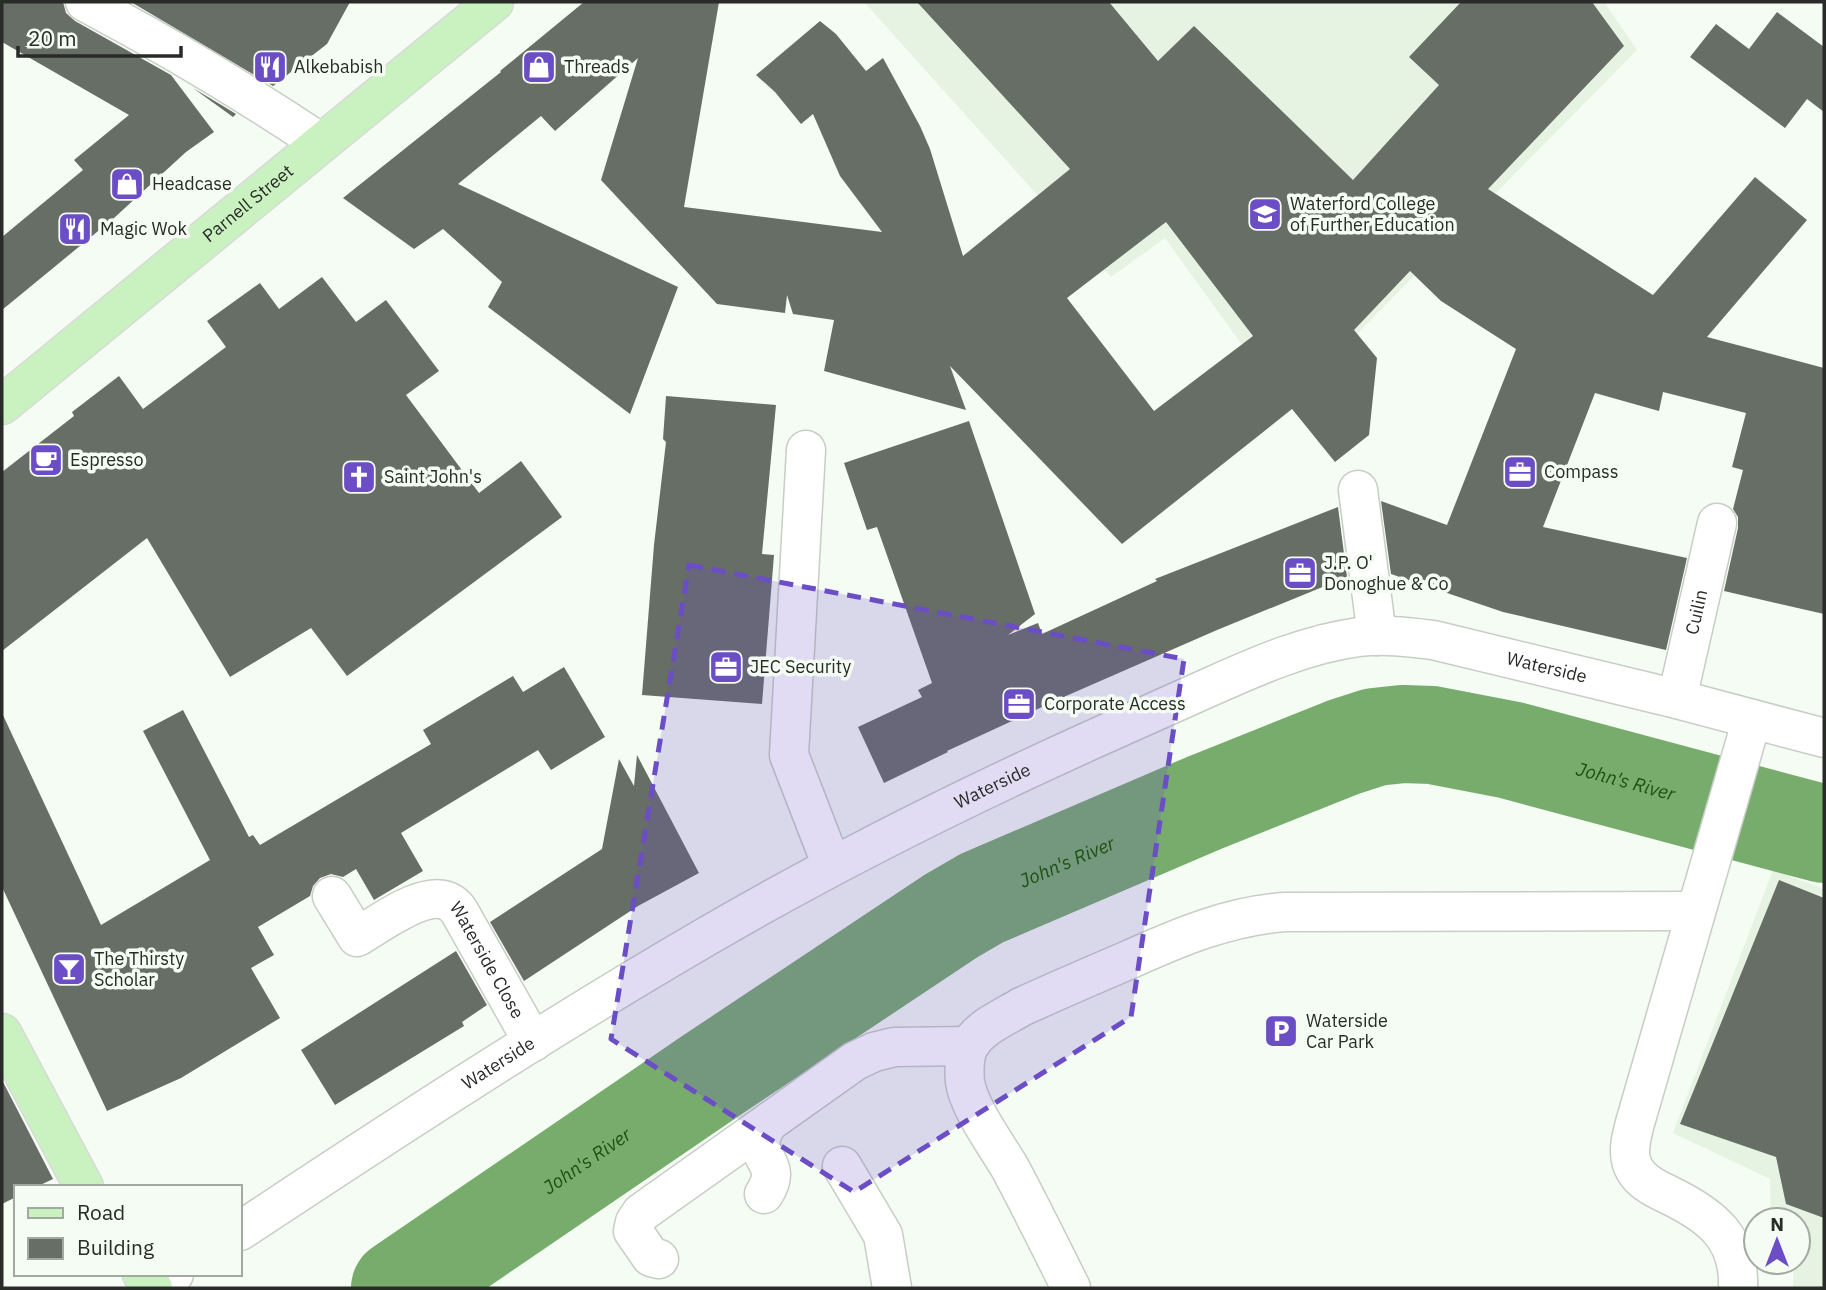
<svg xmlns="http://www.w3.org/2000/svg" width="1826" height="1290" font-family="'IBM Plex Sans',sans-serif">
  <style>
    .built { fill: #e6f3e3 }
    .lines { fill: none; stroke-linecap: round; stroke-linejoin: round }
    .river { stroke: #77ac6c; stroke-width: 98 }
    .building { fill: #676e66; fill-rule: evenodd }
    .minor-casing { stroke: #c7cec5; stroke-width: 41 }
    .major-casing { stroke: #d8d9d8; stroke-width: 41 }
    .minor { stroke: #fff; stroke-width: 38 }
    .major { stroke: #caf2c1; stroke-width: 38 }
    .marked { fill: #6b4dc6; fill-opacity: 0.2; stroke: #6b4dc6; stroke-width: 5; stroke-dasharray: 14 9; stroke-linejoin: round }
    .labels { text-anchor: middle; stroke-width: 7; stroke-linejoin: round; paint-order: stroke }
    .poi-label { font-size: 18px; fill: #282b27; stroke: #f5fcf3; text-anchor: start }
    .street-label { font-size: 18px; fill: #282b27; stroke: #f5fcf3 }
    .water-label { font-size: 19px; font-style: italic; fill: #1e5212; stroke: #f5fcf3 }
  </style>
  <rect width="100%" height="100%" fill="#f5fcf3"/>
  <path class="built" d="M 864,2 L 1604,2 L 1637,50 L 1286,406 L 1165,238 L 1111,277 Z
    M 1773,870 L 1824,889 L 1824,1288 L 1793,1288 L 1794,1262 L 1798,1262 L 1798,1220 L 1771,1220 L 1770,1179 L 1673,1133 Z"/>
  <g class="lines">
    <path class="river" id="s1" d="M 400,1288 L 712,1075 L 951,916 L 982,898 L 1204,803 L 1344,747 L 1375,737 L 1403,734 L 1432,735 L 1510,750 L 1824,834"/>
  </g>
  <path class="building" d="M 2,2 L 63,2 L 66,13 L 75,21 L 171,75 L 214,132 L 186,152 L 114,218 L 2,310 L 2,237 L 83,170 L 74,160 L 129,115 L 2,42 Z
    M 131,2 L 350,2 L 327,44 L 273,86 Z
    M 584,2 L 719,2 L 684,207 L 882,232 L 840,176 L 813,114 L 801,124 L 775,92 L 756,75 L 820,21 L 836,34 L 866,71 L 883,58 L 920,126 L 930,149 L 963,256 L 1070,169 L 917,2 L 1109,2 L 1158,61 L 1194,26 L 1353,180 L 1439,85 L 1409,57 L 1461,2 L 1592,2 L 1624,46 L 1488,189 L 1653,295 L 1755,177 L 1807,220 L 1707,337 L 1824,368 L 1824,614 L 1724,591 L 1738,528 L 1738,517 L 1733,509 L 1743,470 L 1732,467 L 1746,413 L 1663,392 L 1659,411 L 1595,393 L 1543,527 L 1687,558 L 1666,650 L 1503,612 L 1391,574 L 1381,501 L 1447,525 L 1516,349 L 1441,301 L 1410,271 L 1354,330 L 1377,358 L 1369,435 L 1335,462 L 1292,409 L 1122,544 L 950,366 L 966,410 L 824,371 L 834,320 L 793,314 L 787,295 L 785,313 L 717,304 L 601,180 L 638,58 L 555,131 L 541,116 L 458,184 L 678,287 L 630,414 L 488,307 L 502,282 L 443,229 L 414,249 L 343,198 L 501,72 L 500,71 ZM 1166,222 L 1253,336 L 1154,411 L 1067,298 Z
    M 1777,12 L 1824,47 L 1824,112 L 1807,99 L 1785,128 L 1690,57 L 1716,24 L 1749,49 Z
    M 193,88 L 223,106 L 236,114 L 233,117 Z
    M 322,277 L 356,322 L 386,300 L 439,371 L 406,395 L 479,493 L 521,461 L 562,517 L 347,676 L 311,628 L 230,677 L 147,538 L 2,651 L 2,472 L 74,416 L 72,412 L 119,376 L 143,409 L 226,347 L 207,321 L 260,283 L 279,309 Z
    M 666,396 L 776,405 L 762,554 L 774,555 L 762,704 L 642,695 L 654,545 L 666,442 L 663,439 Z
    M 969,421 L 1035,614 L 1008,635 L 1038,623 L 1042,634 L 1157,581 L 1155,579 L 1338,507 L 1347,577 L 1217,630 L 1066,696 L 947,751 L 948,752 L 884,783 L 858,727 L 922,697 L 918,690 L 932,683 L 877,527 L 867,530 L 844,463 Z
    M 564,667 L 605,737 L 551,770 L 538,750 L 401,833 L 423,871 L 374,900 L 356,869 L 343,877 L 331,874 L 320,878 L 313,886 L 310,896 L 258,927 L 274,955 L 251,968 L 280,1018 L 181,1078 L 107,1111 L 2,887 L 2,713 L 101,925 L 210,860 L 143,731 L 183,710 L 249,837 L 253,835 L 260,845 L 431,744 L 423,730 L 513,676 L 523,692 Z
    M 637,755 L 699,873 L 638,906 L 524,981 L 490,922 L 602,849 L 619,759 L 634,786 Z
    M 1779,880 L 1824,898 L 1824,1218 L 1786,1204 L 1776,1157 L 1680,1124 Z
    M 456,951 L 487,1005 L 462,1022 L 464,1026 L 335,1105 L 301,1050 Z
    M 2,1080 L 53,1179 L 36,1187 L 16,1187 L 16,1197 L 2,1204 Z"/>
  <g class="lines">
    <g class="minor-casing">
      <g id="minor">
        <path d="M 85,2 C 166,45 245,92 321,143"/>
        <path d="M 806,450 L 789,755 L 832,866"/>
        <path d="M 1358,490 L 1377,636"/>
        <path id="s2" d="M 1677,699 L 1717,523"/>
        <path id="s3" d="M 332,896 L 357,937 C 378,925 427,887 451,903 C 454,905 457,908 459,911 L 533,1042"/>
        <path d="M 842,1166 L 883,1235 L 892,1288"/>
        <path d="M 764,1194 C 784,1163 754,1160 762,1135 C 763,1132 765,1128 767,1125"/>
        <path id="s4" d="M 240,1231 C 394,1129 549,1028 709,935 C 838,860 971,794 1107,733 C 1142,717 1177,702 1212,686 C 1259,665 1307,644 1359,637 C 1384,634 1408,637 1433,640 L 1677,699 L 1824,738"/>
        <path d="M 659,1259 L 651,1257 L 633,1231 L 635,1222 L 641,1213 L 855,1061 L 874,1052 L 894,1047 L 969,1046"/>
        <path d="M 161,1288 L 174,1274"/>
        <path d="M 1071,1288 C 1051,1248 1031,1207 1010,1168 C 996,1144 969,1108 965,1082 C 964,1071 964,1054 970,1045 C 980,1027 1005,1017 1021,1007 C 1056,991 1091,976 1126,961 C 1177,938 1228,916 1285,912 L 1695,911"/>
        <path d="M 1738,1288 C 1740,1238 1712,1216 1669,1195 C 1654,1188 1635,1179 1631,1160 C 1628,1148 1632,1135 1635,1123 L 1752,719"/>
      </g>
    </g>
    <g class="major-casing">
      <g id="major">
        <path id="s5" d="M 2,405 L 494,2"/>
        <path d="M 2,1033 L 84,1187"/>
        <path d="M 142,1274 L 153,1288"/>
      </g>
    </g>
    <use href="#minor" class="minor"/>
    <use href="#major" class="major"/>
  </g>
  <path class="marked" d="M 689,565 L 1184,659 L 1131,1017 L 854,1192 L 611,1039 Z"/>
  <defs>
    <g id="restaurant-square" transform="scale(1.75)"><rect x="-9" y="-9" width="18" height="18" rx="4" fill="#6b4dc6" stroke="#f5fcf3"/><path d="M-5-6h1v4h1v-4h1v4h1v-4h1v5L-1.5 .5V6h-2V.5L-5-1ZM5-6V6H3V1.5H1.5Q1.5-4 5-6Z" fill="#fff"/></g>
    <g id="shop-square" transform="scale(1.75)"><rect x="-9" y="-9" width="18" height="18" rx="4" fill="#6b4dc6" stroke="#f5fcf3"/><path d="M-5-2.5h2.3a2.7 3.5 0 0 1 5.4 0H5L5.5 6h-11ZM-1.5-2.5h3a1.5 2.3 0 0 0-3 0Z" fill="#fff"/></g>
    <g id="university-square" transform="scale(1.75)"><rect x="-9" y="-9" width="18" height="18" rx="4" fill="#6b4dc6" stroke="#f5fcf3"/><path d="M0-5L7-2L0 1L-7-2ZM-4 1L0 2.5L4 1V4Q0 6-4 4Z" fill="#fff"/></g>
    <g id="cafe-square" transform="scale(1.75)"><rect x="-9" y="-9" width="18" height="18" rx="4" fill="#6b4dc6" stroke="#f5fcf3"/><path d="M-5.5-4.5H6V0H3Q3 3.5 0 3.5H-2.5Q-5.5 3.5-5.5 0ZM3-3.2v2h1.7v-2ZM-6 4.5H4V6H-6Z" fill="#fff"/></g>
    <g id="office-square" transform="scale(1.75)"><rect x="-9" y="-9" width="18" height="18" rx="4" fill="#6b4dc6" stroke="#f5fcf3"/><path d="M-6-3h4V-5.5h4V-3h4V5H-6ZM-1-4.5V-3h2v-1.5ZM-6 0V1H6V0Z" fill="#fff"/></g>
    <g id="church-square" transform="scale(1.75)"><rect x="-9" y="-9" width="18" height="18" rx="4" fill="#6b4dc6" stroke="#f5fcf3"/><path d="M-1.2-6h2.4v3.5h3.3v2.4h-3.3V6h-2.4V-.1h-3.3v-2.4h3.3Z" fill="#fff"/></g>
    <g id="bar-square" transform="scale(1.75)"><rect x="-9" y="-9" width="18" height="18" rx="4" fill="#6b4dc6" stroke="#f5fcf3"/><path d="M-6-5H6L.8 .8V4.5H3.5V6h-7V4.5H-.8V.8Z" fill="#fff"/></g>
    <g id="parking-square" transform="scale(1.75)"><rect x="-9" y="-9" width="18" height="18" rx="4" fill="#6b4dc6" stroke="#f5fcf3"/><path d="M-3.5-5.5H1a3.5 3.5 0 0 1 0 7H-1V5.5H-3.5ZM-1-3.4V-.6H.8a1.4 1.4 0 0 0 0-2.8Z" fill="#fff"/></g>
  </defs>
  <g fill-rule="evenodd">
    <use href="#restaurant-square" x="270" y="67"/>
    <use href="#shop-square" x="539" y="67"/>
    <use href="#shop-square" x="127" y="184"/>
    <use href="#university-square" x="1265" y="214"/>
    <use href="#restaurant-square" x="75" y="229"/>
    <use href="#cafe-square" x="46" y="460"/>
    <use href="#office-square" x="1520" y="472"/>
    <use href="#church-square" x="359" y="477"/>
    <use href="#office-square" x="1300" y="573"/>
    <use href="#office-square" x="726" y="667"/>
    <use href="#office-square" x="1019" y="704"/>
    <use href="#bar-square" x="69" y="969"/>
    <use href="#parking-square" x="1281" y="1031"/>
  </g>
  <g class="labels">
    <g class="poi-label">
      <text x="294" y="73">Alkebabish</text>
      <text x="564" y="73">Threads</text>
      <text x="152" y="190">Headcase</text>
      <text x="1290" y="210">Waterford College<tspan x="1290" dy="21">of Further Education</tspan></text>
      <text x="100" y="235">Magic Wok</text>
      <text x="70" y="466">Espresso</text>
      <text x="1544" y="478">Compass</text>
      <text x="384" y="483">Saint John's</text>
      <text x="1324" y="569">J.P. O'<tspan x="1324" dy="21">Donoghue &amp; Co</tspan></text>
      <text x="750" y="673">JEC Security</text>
      <text x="1044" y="710">Corporate Access</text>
      <text x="94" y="965">The Thirsty<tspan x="94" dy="21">Scholar</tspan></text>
      <text x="1306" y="1027">Waterside<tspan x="1306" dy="21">Car Park</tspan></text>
    </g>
    <g class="street-label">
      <text dy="6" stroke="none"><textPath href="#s5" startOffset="318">Parnell Street</textPath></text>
      <text dy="6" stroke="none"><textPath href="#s2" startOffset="89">Cuilin</textPath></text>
      <text dy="6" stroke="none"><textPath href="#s4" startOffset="1463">Waterside</textPath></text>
      <text dy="6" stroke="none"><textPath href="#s4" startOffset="875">Waterside</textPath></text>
      <text dy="6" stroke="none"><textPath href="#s3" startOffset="220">Waterside Close</textPath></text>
      <text dy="6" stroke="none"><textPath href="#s4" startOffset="308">Waterside</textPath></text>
    </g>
    <g class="water-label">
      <text dy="7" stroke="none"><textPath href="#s1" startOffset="1382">John's River</textPath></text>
      <text dy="7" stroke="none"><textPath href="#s1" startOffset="793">John's River</textPath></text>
      <text dy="7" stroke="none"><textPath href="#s1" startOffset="226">John's River</textPath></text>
    </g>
  </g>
  <rect width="1826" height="1290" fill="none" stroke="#282b27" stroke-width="7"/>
  <rect x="14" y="1185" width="228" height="91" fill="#f5fcf3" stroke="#a3a8a1" stroke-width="2"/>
  <rect x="28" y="1208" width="35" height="10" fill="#caf2c1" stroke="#a3a8a1" stroke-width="2"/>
  <text x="77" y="1220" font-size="21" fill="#282b27">Road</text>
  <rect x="28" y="1238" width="35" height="21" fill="#676e66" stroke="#a3a8a1" stroke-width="2"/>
  <text x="77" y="1255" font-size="21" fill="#282b27">Building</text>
  <g transform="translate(1777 1241)"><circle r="33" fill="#f5fcf3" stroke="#a3a8a1" stroke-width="2"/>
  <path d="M0-5L12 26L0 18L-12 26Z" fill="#6b4dc6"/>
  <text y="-10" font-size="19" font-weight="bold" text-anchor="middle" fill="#282b27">N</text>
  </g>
  <path d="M18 46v10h163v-10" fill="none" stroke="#282b27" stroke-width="3.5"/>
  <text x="28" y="46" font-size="21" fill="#282b27" stroke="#f5fcf3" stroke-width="5" paint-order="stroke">20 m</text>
</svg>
